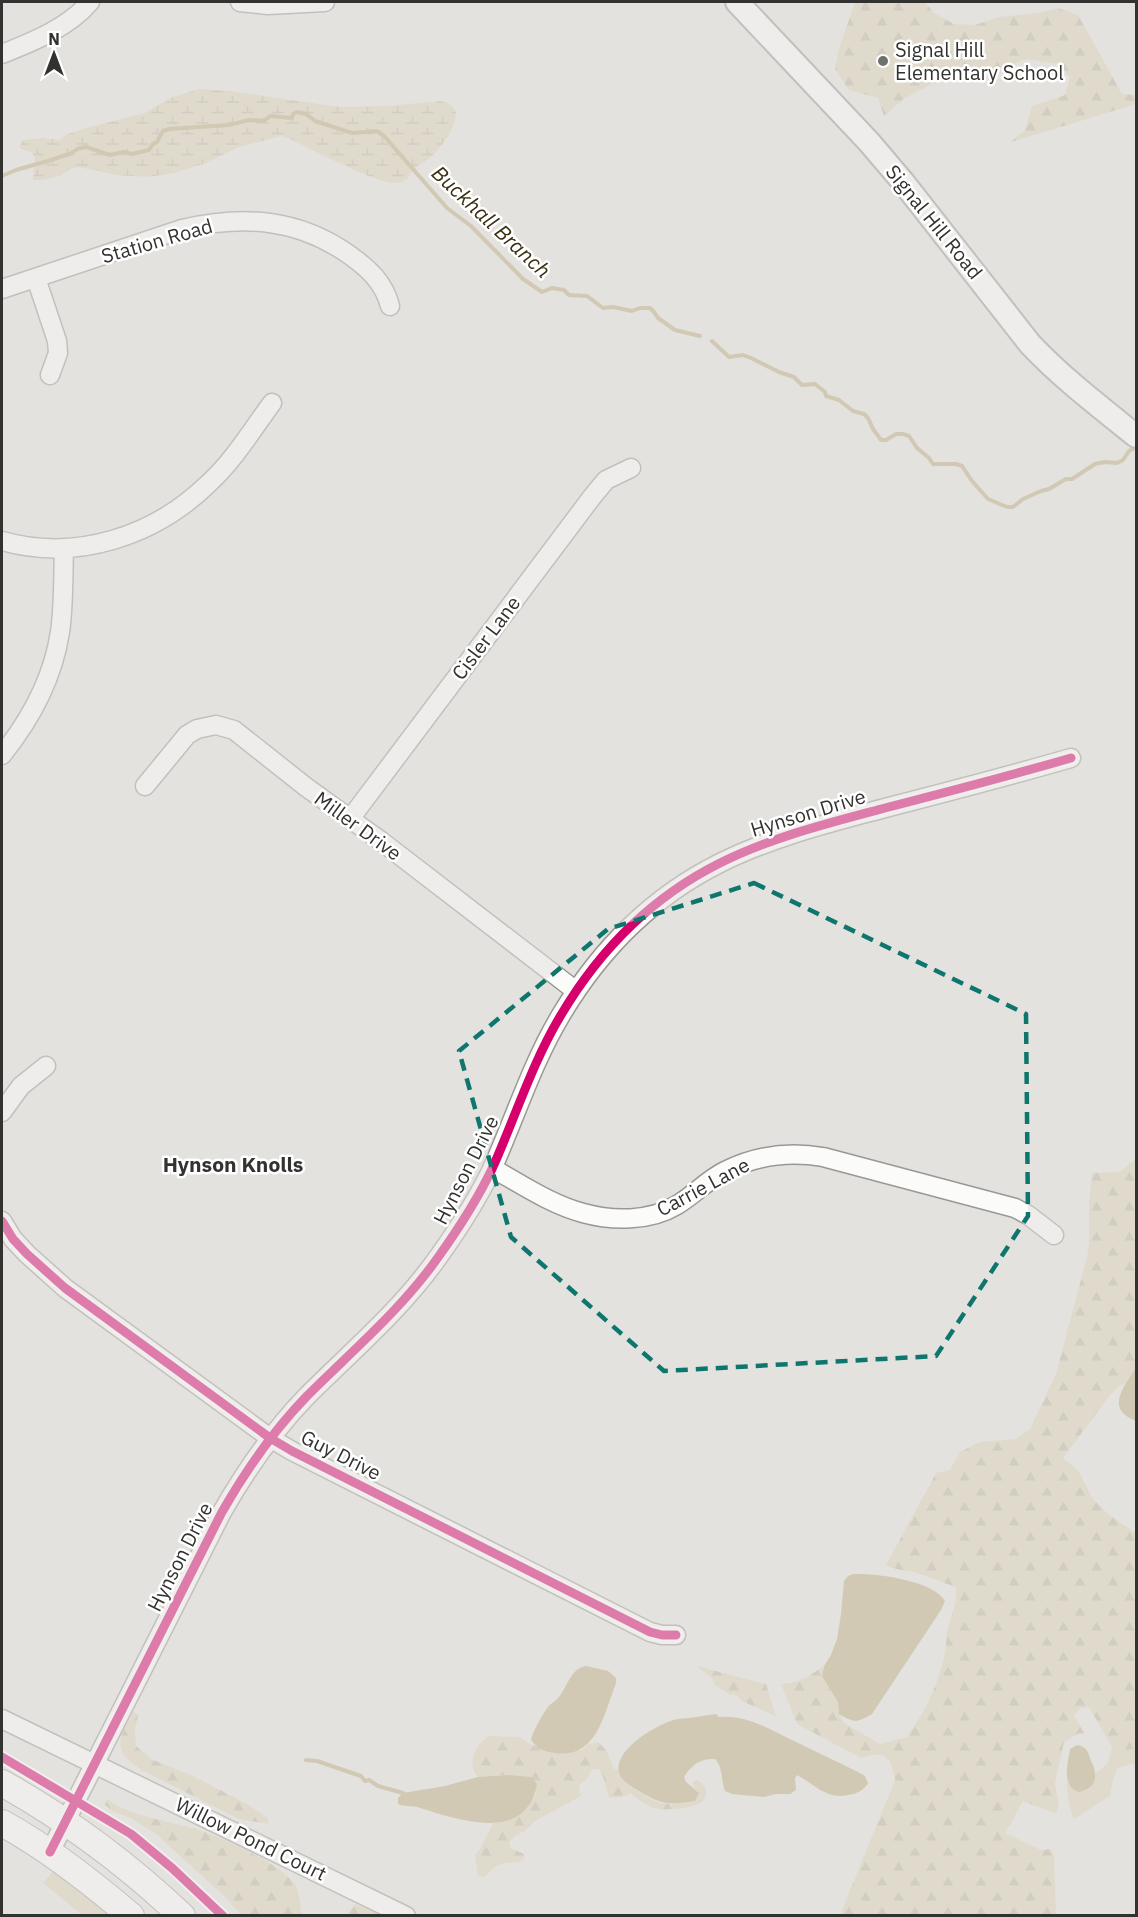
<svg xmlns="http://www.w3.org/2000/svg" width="1138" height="1917" font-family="'IBM Plex Sans',sans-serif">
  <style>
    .grass { fill: #dbd1b7 }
    .forest { fill: url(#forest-firs) }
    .wetland { fill: url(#wetland-marsh) }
    .water { fill: #bbab7e }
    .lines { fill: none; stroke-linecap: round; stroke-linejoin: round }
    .stream { stroke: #bbab7e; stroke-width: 4 }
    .minor-casing { stroke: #999895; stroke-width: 21 }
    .major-casing { stroke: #999895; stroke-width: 26 }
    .highway-casing { stroke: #999895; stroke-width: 28 }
    .minor { stroke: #fbfbfa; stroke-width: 18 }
    .major { stroke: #fbfbfa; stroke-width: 22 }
    .highway { stroke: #fbfbfa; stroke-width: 26 }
    .cycleway-casing { stroke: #fff; stroke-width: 13 }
    .cycleway { stroke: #d6006c; stroke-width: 9 }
    .marked { fill: none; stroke: #0f766e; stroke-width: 4.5; stroke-dasharray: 12 8; stroke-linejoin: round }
    .poi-dot { fill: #70706d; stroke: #fff; stroke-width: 2 }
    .labels { text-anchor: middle; stroke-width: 5; stroke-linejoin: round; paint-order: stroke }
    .poi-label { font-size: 20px; fill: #323230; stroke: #fff; text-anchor: start }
    .street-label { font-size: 20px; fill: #323230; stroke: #fff }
    .water-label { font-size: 21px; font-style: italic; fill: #382e11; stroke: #fff }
    .neighbourhood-label { font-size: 21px; font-weight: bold; fill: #323230; stroke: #fff }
  </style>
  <defs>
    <pattern id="forest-firs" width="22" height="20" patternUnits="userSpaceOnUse" patternTransform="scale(1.5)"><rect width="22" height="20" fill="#dbd1b7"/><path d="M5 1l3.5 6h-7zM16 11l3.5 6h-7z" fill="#bcb49e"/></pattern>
    <pattern id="wetland-marsh" width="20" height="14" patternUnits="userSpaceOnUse" patternTransform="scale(1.5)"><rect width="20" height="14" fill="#dbd1b7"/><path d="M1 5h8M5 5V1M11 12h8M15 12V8" fill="none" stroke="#bcb49e"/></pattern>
  </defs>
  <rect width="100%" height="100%" fill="#e4e2df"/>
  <path class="grass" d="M 1112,1747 L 1128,1750 L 1136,1748 L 1136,1764 L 1130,1764 L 1117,1769 L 1112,1784 L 1110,1796 L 1074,1819 C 1070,1812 1066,1788 1067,1780 C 1072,1791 1078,1793 1089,1789 L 1095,1780 L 1096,1773 L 1108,1763 Z
    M 55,1869 L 114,1915 L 82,1915 L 43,1883 Z"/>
  <path class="forest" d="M 855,2 L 925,2 L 934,13 L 954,24 L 975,25 L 999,17 L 1037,13 L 1058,8 L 1078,15 L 1122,94 L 1136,95 L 1136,104 L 1011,142 L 1025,130 L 1032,106 L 1065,95 L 1070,78 L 1059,64 L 1027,59 L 1007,66 L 934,83 L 905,98 L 884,116 L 878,98 L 849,90 L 835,69 L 839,49 Z
    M 1136,1159 L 1136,1368 L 1126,1384 L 1120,1385 L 1111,1394 L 1063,1458 L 1078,1470 L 1093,1499 L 1108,1514 L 1136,1533 L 1136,1748 L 1128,1750 L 1112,1747 L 1089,1707 L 1080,1708 L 1074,1716 L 1085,1733 L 1077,1734 L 1064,1742 L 1055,1783 L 1059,1805 L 1056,1814 L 1023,1801 L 1005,1833 L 1041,1850 L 1051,1849 L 1054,1856 L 1056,1915 L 840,1915 L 895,1780 C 891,1756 885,1750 861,1758 L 797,1724 L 781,1684 C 799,1683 809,1677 823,1666 L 822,1676 L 838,1702 L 839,1714 L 844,1723 L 880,1744 L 907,1737 C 924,1713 936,1689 943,1661 C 946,1651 946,1642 947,1632 C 951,1616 958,1603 956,1587 C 942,1583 928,1576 914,1572 C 904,1570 896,1570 886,1565 L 936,1473 L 950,1470 L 960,1452 L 980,1442 L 1015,1439 L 1030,1429 L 1056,1374 L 1087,1257 L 1089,1245 L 1089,1203 L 1092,1173 L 1120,1172 Z
    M 696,1666 L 766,1684 L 776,1716 L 744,1702 L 736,1695 L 729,1694 L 715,1685 L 712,1678 Z
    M 133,1712 L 138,1715 L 135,1730 L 136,1746 L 151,1759 L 193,1776 L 247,1804 L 268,1818 L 268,1824 L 239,1819 L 141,1770 L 124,1756 L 120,1746 L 121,1736 Z
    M 489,1736 L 520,1737 C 535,1752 561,1749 582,1750 L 589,1744 L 598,1742 L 606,1750 L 614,1769 L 619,1770 C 623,1782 649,1801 662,1803 C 673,1805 685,1802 695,1801 L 699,1793 L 694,1787 L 693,1782 L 697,1780 C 702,1782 705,1785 706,1791 C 710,1810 666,1811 654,1808 C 646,1806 637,1798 630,1793 C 623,1798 616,1798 609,1797 C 605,1787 605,1777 599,1769 L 592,1769 L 587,1779 L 580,1784 L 579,1791 L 581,1796 L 535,1821 L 525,1831 L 516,1835 L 510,1841 L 510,1848 L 524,1854 L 524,1859 C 517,1864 513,1862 505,1863 C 497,1863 490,1872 484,1877 L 478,1876 L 475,1855 L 480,1849 L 493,1823 C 513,1823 527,1810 536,1793 L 507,1775 L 478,1777 C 466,1765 475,1743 489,1736 Z
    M 107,1799 C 131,1817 171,1821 199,1830 C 222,1838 287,1866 297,1888 C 300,1896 300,1907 302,1915 L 241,1915 L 224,1896 L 156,1834 L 131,1818 L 114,1812 L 105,1805 Z
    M 355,1904 L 380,1915 L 347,1915 Z"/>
  <path class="wetland" d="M 199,89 L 230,91 L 340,107 L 388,106 L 441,101 L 450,104 L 456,112 C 455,130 445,142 433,155 C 427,161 420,164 414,169 C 409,174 408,182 398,183 C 380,186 307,147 288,138 L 281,136 L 236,148 L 206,163 L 174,173 L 147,177 L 117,175 L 78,167 L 70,169 L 60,176 L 43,180 L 33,180 L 35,157 L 32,153 L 19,148 L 23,140 L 44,138 L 59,140 L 68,134 L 86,128 L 145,113 L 170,98 Z"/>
  <path class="water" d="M 1136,1368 L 1136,1421 C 1105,1409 1123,1388 1136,1368 Z
    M 853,1574 C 875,1573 933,1580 945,1601 L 941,1610 L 872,1714 C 857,1723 854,1723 839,1714 L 838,1702 L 822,1676 L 824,1666 L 831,1655 L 837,1639 L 841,1614 L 844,1581 L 848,1576 Z
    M 586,1666 L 608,1671 L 616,1678 L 616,1683 C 604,1714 597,1759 555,1753 C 545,1752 537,1749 531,1740 C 533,1731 542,1715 548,1707 C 551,1703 556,1701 559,1697 C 567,1687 571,1668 586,1666 Z
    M 716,1714 L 719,1717 C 746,1714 771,1730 794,1741 C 814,1751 834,1760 854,1770 L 865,1776 L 868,1783 C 864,1790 857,1794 848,1795 C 827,1800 814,1784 797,1775 L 795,1778 L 796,1790 L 790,1794 L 776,1794 L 764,1797 L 732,1794 L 725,1791 C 721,1781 723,1767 715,1759 C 701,1758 691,1765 684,1777 L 686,1782 L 699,1793 L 695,1801 C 668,1805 662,1805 639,1791 C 633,1787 625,1783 621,1777 C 607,1754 654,1726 671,1721 C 677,1718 683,1719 689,1718 C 698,1717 707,1715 716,1714 Z
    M 1077,1745 C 1089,1747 1088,1754 1092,1763 C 1099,1777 1095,1790 1078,1792 C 1061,1785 1068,1763 1070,1749 Z
    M 507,1775 L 531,1777 L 537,1784 C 526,1844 460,1820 420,1808 C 413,1805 405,1807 398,1804 L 398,1798 L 403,1793 L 445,1786 L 478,1777 Z"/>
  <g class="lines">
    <path class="stream" d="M 2,176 L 16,170 L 48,161 L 72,153 L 77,149 L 86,147 L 110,155 L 124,152 L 132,154 L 149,150 L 153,144 L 157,142 L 163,131 L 169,129 L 229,125 L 249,120 L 264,121 L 270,116 L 292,118 L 293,114 L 297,112 L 306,114 L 315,121 L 352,133 L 377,131 L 384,136 L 447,208 L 471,226 L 523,279 L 542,292 L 552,288 L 564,290 L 569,295 L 587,296 L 603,308 L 613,307 L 632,311 L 640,308 L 650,308 L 654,312 L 658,318 L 675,330 L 700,336
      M 712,341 L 729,357 L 743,355 L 751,358 L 779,372 L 794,377 L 802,385 L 815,384 L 825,392 L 826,396 L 839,400 L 853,411 L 864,414 L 868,418 L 873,429 L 881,440 L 886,440 L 896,434 L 903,434 L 909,436 L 917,448 L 929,458 L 933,464 L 956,464 L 962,466 L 972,481 L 988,499 L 1007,507 L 1013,507 L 1023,499 L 1041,491 L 1049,489 L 1066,479 L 1072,479 L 1095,464 L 1105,462 L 1117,463 L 1123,460 L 1129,451 L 1136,447
      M 306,1760 L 317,1761 L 361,1776 L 365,1781 L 369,1780 L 378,1786 L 403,1793"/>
    <g class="minor-casing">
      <path id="minor" d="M 240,2 L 268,5 L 325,2
        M 2,54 C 32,42 68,28 90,2
        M 36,278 L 57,341 L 58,353 L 50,375
        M 2,289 L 182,229 C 244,215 298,218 351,256 C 370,270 384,283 390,306
        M 2,541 C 77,562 155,536 209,483 C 234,460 252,430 272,403
        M 2,755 C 31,719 53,678 60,632 C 64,604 63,576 64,548
        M 145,786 L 187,735 L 197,729 L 216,725 L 234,730 L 306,787 L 381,841 L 576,991
        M 350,819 L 592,497 L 606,480 L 631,468
        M 2,1112 L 21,1086 L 46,1066
        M 492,1168 C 521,1184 550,1204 583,1213 C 612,1221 649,1222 677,1205 C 694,1195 707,1180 725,1171 C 757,1155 788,1151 823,1157 L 1015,1208 L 1028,1215 L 1054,1235
        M 2,1221 L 13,1239 L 27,1254 L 65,1288 L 270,1438 L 292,1451 L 650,1632 L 662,1635 L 676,1635
        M 2,1719 L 406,1916
        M 50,1852 L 222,1512 C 246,1470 273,1431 307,1396 C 352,1351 402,1309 439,1256 C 459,1228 477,1200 492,1169 C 515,1118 532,1063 561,1015 C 599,951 652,897 720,863 C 772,837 829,823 885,808 C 947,792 1009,776 1071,758"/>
    </g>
    <g class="major-casing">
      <path id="major" d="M 737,2 L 869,142 L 903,182 L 1030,344 C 1062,378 1100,407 1136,436"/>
    </g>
    <g class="highway-casing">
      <path id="highway" d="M 2,1783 C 68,1820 127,1864 182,1916
        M 2,1823 C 48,1848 90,1881 131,1916"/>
    </g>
    <use href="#minor" class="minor"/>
    <use href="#major" class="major"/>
    <use href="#highway" class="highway"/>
    <g class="cycleway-casing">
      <path id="cycleway" d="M 2,1221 L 13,1239 L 27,1254 L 65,1288 L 270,1438 L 292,1451 L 650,1632 L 662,1635 L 676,1635
        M 2,1757 L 131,1834 L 172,1868 L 223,1916
        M 50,1852 L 222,1512 C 246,1470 273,1431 307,1396 C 352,1351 402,1309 439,1256 C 459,1228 477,1200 492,1169 C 515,1118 532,1063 561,1015 C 599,951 652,897 720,863 C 772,837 829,823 885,808 C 947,792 1009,776 1071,758"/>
    </g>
    <use href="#cycleway" class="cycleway"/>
  </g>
  <path d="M0 0H1138V1917H0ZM 754,883 L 1026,1014 L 1028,1216 L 936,1356 L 664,1371 L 511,1237 L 459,1051 L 608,929 Z" fill="#e4e2df" fill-opacity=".55" fill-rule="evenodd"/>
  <path class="marked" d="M 754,883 L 1026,1014 L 1028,1216 L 936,1356 L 664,1371 L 511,1237 L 459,1051 L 608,929 Z"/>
  <circle class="poi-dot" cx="883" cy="61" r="6"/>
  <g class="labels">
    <g class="poi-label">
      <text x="895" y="57">Signal Hill<tspan x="895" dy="23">Elementary School</tspan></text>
    </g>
    <g class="street-label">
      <text transform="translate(934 222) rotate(51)" y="7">Signal Hill Road</text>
      <text transform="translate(157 241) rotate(-16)" y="7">Station Road</text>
      <text transform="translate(486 638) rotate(-53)" y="7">Cisler Lane</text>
      <text transform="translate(808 813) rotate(-17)" y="7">Hynson Drive</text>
      <text transform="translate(358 826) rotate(36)" y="7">Miller Drive</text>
      <text transform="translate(466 1170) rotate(-63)" y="7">Hynson Drive</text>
      <text transform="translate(703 1187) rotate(-28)" y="7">Carrie Lane</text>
      <text transform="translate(341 1455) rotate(27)" y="7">Guy Drive</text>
      <text transform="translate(180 1557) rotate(-63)" y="7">Hynson Drive</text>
      <text transform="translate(251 1839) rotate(26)" y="7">Willow Pond Court</text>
    </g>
    <g class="water-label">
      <text transform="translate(491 222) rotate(43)" y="7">Buckhall Branch</text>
    </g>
    <g class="neighbourhood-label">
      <text x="233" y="1172">Hynson Knolls</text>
    </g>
  </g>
  <rect width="1138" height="1917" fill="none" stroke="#323230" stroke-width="6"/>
  <g transform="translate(54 54)" stroke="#ffffff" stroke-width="4.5" paint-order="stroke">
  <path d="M0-4.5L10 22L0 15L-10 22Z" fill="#323230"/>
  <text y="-9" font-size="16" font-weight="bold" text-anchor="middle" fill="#323230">N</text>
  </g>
</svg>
